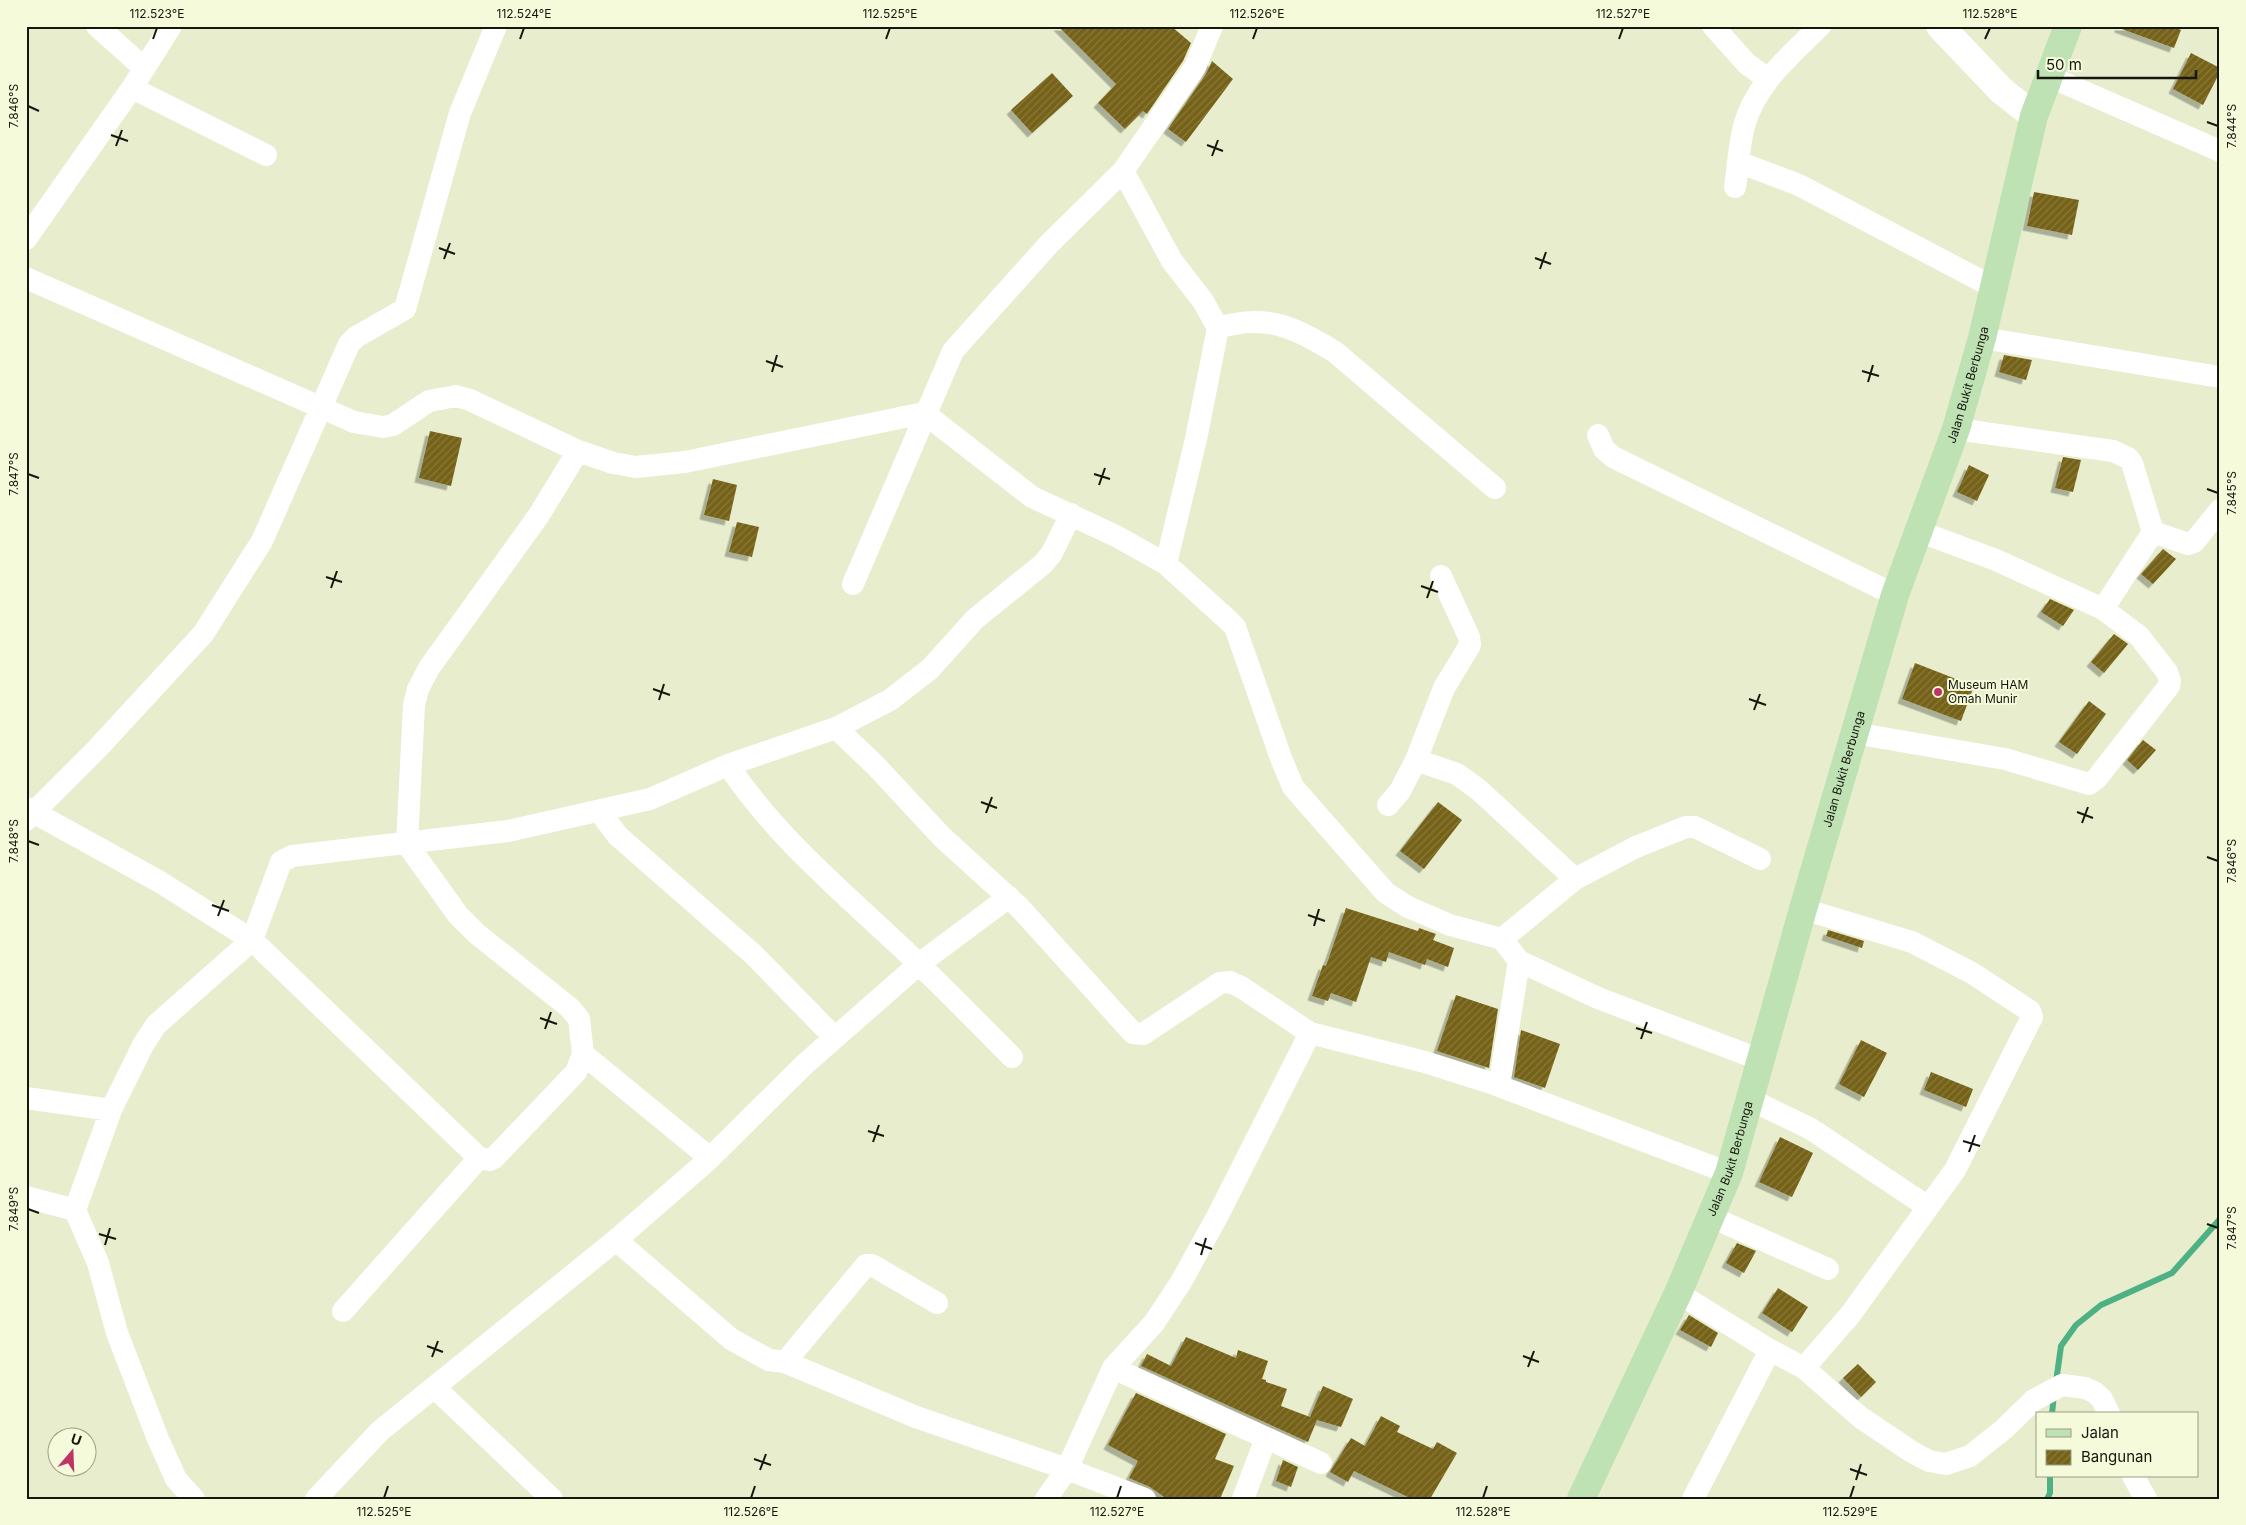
<svg xmlns="http://www.w3.org/2000/svg" width="2246" height="1525" font-family="Inter,sans-serif">
  <style>
    .lines { fill: none; stroke-linecap: round; stroke-linejoin: round }
    .stream { stroke: #4eb183; stroke-width: 6 }
    .building { fill: url(#building-hatch); filter: url(#shadow) }
    .minor { stroke: #fff; stroke-width: 22 }
    .tertiary { stroke: #fff; stroke-width: 28 }
    .primary { stroke: #bfe2b5; stroke-width: 28 }
    .ticks { fill: none; stroke: #15170c; stroke-width: 2 }
    .poi-dot { fill: #c03366; stroke: #f4fada; stroke-width: 2 }
    .labels { text-anchor: middle; stroke-width: 4; stroke-linejoin: round; paint-order: stroke }
    .street-label { font-size: 12px; fill: #15170c; stroke: #f4fada }
    .poi-label { font-size: 12px; fill: #15170c; stroke: #f4fada; text-anchor: start }
    .neatline { fill: none; stroke: #15170c; stroke-width: 2 }
    .ticks-label { font-size: 12px; text-anchor: middle; fill: #15170c }
  </style>
  <defs>
    <pattern id="building-hatch" width="6" height="6" patternUnits="userSpaceOnUse" patternTransform="scale(1.25)"><rect width="6" height="6" fill="#766217"/><path d="M-1 1l2-2M0 6l6-6M5 7l2-2" fill="none" stroke="#87783f"/></pattern>
    <filter id="shadow"><feDropShadow dx="-4.5" dy="4.5" stdDeviation="0" flood-color="#0004"/></filter>
  </defs>
  <rect width="100%" height="100%" fill="#e7edcd"/>
  <g class="lines">
    <path class="stream" d="M 2056,1382 L 2061,1346 L 2076,1325 L 2101,1305 L 2172,1273 L 2220,1219
      M 2052,1414 L 2054,1394
      M 2047,1499 L 2050,1493 L 2050,1476"/>
  </g>
  <path class="building" d="M 1058,26 L 1171,26 L 1191,43 L 1183,61 L 1147,114 L 1143,111 L 1125,129 L 1098,103 L 1116,84 Z
    M 2119,26 L 2172,26 L 2181,30 L 2174,48 L 2119,28 Z
    M 2191,53 L 2220,68 L 2220,72 L 2203,105 L 2173,89 Z
    M 1212,61 L 1233,79 L 1186,142 L 1168,129 L 1206,74 Z
    M 1052,73 L 1073,96 L 1032,133 L 1011,110 Z
    M 2034,192 L 2079,200 L 2072,235 L 2027,226 Z
    M 2004,355 L 2032,360 L 2026,380 L 1999,372 Z
    M 430,431 L 462,438 L 451,486 L 419,478 Z
    M 2063,457 L 2081,460 L 2073,492 L 2055,488 Z
    M 1969,465 L 1989,475 L 1977,501 L 1957,492 Z
    M 713,479 L 737,485 L 729,521 L 704,515 Z
    M 737,522 L 759,527 L 752,557 L 729,552 Z
    M 2163,549 L 2176,559 L 2153,584 L 2141,574 Z
    M 2050,599 L 2074,610 L 2063,626 L 2041,612 Z
    M 2114,634 L 2128,644 L 2104,673 L 2091,662 Z
    M 1915,663 L 1974,686 L 1961,721 L 1902,699 Z
    M 2089,701 L 2106,714 L 2077,754 L 2059,742 Z
    M 2143,740 L 2156,750 L 2138,770 L 2127,760 Z
    M 1438,802 L 1462,820 L 1424,869 L 1400,851 Z
    M 1346,908 L 1418,931 L 1419,928 L 1436,934 L 1433,940 L 1454,948 L 1448,967 L 1427,959 L 1425,965 L 1389,952 L 1386,962 L 1371,957 L 1356,1002 L 1331,993 L 1328,1001 L 1312,996 L 1323,965 L 1326,966 Z
    M 1828,930 L 1864,941 L 1862,948 L 1826,936 Z
    M 1456,995 L 1498,1009 L 1489,1068 L 1437,1051 Z
    M 1521,1030 L 1560,1044 L 1545,1088 L 1514,1077 Z
    M 1861,1040 L 1887,1053 L 1864,1097 L 1839,1084 Z
    M 1931,1072 L 1973,1089 L 1966,1107 L 1924,1090 Z
    M 1780,1137 L 1813,1153 L 1792,1197 L 1759,1182 Z
    M 1737,1243 L 1756,1251 L 1744,1273 L 1726,1263 Z
    M 1778,1288 L 1808,1307 L 1792,1332 L 1762,1313 Z
    M 1689,1315 L 1718,1333 L 1711,1347 L 1680,1330 Z
    M 1186,1337 L 1236,1358 L 1238,1350 L 1268,1361 L 1262,1379 L 1266,1380 L 1266,1382 L 1287,1389 L 1281,1406 L 1310,1417 L 1323,1386 L 1353,1399 L 1341,1427 L 1317,1420 L 1308,1442 L 1141,1366 L 1147,1354 L 1171,1366 Z
    M 1858,1364 L 1876,1382 L 1861,1397 L 1843,1378 Z
    M 1136,1393 L 1226,1434 L 1215,1459 L 1234,1466 L 1220,1499 L 1167,1499 L 1150,1487 L 1129,1478 L 1138,1461 L 1108,1445 Z
    M 1381,1416 L 1400,1426 L 1397,1432 L 1433,1449 L 1437,1442 L 1457,1453 L 1430,1499 L 1412,1499 L 1354,1471 L 1348,1482 L 1330,1472 L 1351,1438 L 1365,1446 Z
    M 1283,1460 L 1298,1467 L 1291,1487 L 1276,1481 Z"/>
  <g class="lines">
    <path class="minor" d="M 97,26 L 144,68
      M 1212,26 L 1195,67 L 1123,171 L 1172,261 L 1203,301 L 1218,328
      M 1713,26 L 1747,64 L 1768,79
      M 2048,76 L 2220,151
      M 132,88 L 266,155
      M 1738,162 L 1799,185 L 1993,287
      M 1735,187 C 1738,167 1739,145 1744,126 C 1756,83 1790,56 1820,26
      M 26,239 L 132,88 L 171,26
      M 26,278 L 354,422 L 383,427 L 393,425 L 429,401 L 456,396 L 470,400 L 578,451 L 613,463 L 636,467 L 685,462 L 924,413 L 1032,497 L 1116,536 L 1166,564 L 1228,620 L 1235,627 L 1281,758 L 1293,787 L 1386,893 L 1408,907 L 1450,925 L 1502,939
      M 1982,338 L 2220,377
      M 1956,429 L 2113,451 L 2128,458 L 2132,463 L 2153,532
      M 1598,435 L 1604,449 L 1613,457 L 1895,595
      M 1166,564 L 1196,439 L 1218,328 C 1265,313 1295,327 1335,352 L 1495,488
      M 1441,576 L 1469,637 L 1470,645 L 1444,688 L 1416,760 L 1457,774 L 1479,790 L 1575,879
      M 853,584 L 953,351 L 1049,244 L 1123,171
      M 2103,609 L 2153,532 L 2188,544 L 2194,542 L 2220,510
      M 836,728 L 875,765 L 942,837 L 1019,907 L 1133,1033 L 1143,1034 L 1220,983 L 1230,982 L 1241,987 L 1310,1033 L 1425,1062 L 1491,1083 L 1729,1173
      M 1854,733 L 2005,759 L 2089,784 L 2097,778 L 2169,686 L 2170,681 L 2167,672 L 2139,636 L 2103,609 L 1996,560 L 1918,531
      M 728,765 C 772,831 830,881 888,935 C 931,974 971,1016 1012,1057
      M 1388,805 L 1400,791 L 1416,760
      M 26,808 L 160,882 L 252,940 L 479,1158 L 490,1160 L 494,1158 L 576,1072 L 583,1054 L 579,1019 L 570,1008 L 477,934 L 458,915 L 407,844 L 414,705 L 418,689 L 429,668 L 539,515 L 578,451
      M 599,811 L 618,836 L 754,955 L 835,1038
      M 26,820 L 96,750 L 203,634 L 262,541 L 349,344 L 356,337 L 405,309 L 460,113 L 496,26
      M 1760,859 L 1695,827 L 1686,827 L 1636,847 L 1575,879 L 1502,939 L 1519,961 L 1598,998 L 1761,1060
      M 1803,909 L 1912,942 L 1972,973 L 2030,1011 L 2032,1017 L 1955,1170 L 1850,1315 L 1804,1368
      M 583,1054 L 710,1158
      M 1499,1086 L 1519,961
      M 26,1098 L 111,1110
      M 1749,1099 L 1811,1129 L 1928,1207
      M 26,1197 L 75,1210
      M 1709,1216 L 1828,1269
      M 616,1240 L 731,1339 L 769,1360 L 785,1362 L 916,1417 L 1067,1469 L 1145,1499
      M 1678,1293 L 1770,1350 L 1804,1368 L 1860,1417 L 1912,1452 L 1929,1461 L 1946,1464 L 1970,1456 L 2004,1429 L 2034,1400 L 2062,1385 L 2085,1388 L 2094,1392 L 2102,1399 L 2109,1414
      M 343,1311 L 479,1158
      M 785,1362 L 866,1265 L 872,1265 L 937,1303
      M 1113,1368 L 1321,1463
      M 434,1387 L 552,1499
      M 2133,1476 L 2146,1499
      M 194,1499 L 176,1479 L 158,1439 L 117,1333 L 98,1263 L 75,1210 L 111,1110 L 143,1045 L 156,1025 L 252,940 L 281,862 L 292,856 L 508,831 L 650,799 L 728,765 L 836,728 L 890,700 L 930,669 L 975,619 L 1043,564 L 1052,553 L 1071,514
      M 316,1499 L 380,1431 L 616,1240 L 706,1162 L 805,1064 L 919,964 L 1009,897
      M 1046,1499 L 1067,1469 L 1113,1368 L 1154,1323 L 1181,1282 L 1217,1217 L 1310,1033
      M 1243,1499 L 1266,1438
      M 1693,1499 L 1770,1350"/>
    <path class="tertiary" d="M 1940,26 L 2002,91 L 2034,116"/>
    <path class="primary" id="s1" d="M 1581,1499 L 1678,1293 L 1729,1173 L 1803,909 L 1895,595 L 1956,429 L 1982,338 L 2034,116 L 2068,26"/>
  </g>
  <path class="ticks" d="M 153,39 L 157,28M 520,39 L 524,28M 886,39 L 890,28M 1253,39 L 1257,28M 1619,39 L 1623,28M 1985,39 L 1990,28M 28,106 L 39,111M 2207,122 L 2218,126M 111,135 L 128,141M 1207,145 L 1223,151M 116,146 L 122,130M 1212,156 L 1218,140M 439,248 L 455,254M 1535,258 L 1551,264M 444,259 L 450,243M 1540,269 L 1546,252M 766,361 L 783,367M 1862,371 L 1879,376M 772,372 L 777,355M 1868,382 L 1873,365M 28,474 L 39,478M 1094,474 L 1110,479M 1099,485 L 1105,468M 2207,489 L 2218,493M 326,577 L 342,582M 1421,586 L 1438,592M 331,588 L 337,571M 1427,598 L 1433,581M 653,689 L 670,695M 1749,699 L 1766,705M 659,700 L 664,684M 1754,710 L 1760,694M 981,802 L 997,808M 2077,812 L 2093,818M 986,813 L 992,797M 2082,823 L 2088,807M 28,841 L 39,845M 2207,857 L 2218,861M 212,905 L 229,911M 1308,915 L 1325,921M 218,916 L 224,900M 1314,926 L 1319,909M 540,1018 L 557,1024M 1636,1028 L 1652,1033M 545,1029 L 551,1012M 1641,1039 L 1647,1022M 868,1131 L 884,1136M 1963,1141 L 1980,1146M 873,1142 L 879,1125M 1969,1152 L 1975,1135M 28,1209 L 39,1213M 2207,1224 L 2218,1228M 99,1234 L 116,1239M 1195,1243 L 1212,1249M 105,1245 L 110,1228M 1201,1255 L 1206,1238M 427,1346 L 443,1352M 1523,1356 L 1539,1362M 432,1357 L 438,1341M 1528,1367 L 1534,1351M 754,1459 L 771,1465M 1850,1469 L 1867,1475M 760,1470 L 766,1454M 1856,1480 L 1861,1464M 384,1498 L 388,1486M 751,1498 L 755,1486M 1117,1498 L 1121,1486M 1483,1498 L 1487,1486M 1850,1498 L 1854,1486"/>
  <circle class="poi-dot" cx="1938" cy="692" r="5"/>
  <g class="labels">
    <g class="street-label">
      <text dy="4" stroke="none"><textPath href="#s1" startOffset="1182">Jalan Bukit Berbunga</textPath></text>
      <text dy="4" stroke="none"><textPath href="#s1" startOffset="778">Jalan Bukit Berbunga</textPath></text>
      <text dy="4" stroke="none"><textPath href="#s1" startOffset="372">Jalan Bukit Berbunga</textPath></text>
    </g>
    <g class="poi-label">
      <text x="1948" y="689">Museum HAM<tspan x="1948" dy="14">Omah Munir</tspan></text>
    </g>
  </g>
  <rect width="2246" height="1525" fill="none" stroke="#f4fada" stroke-width="55"/>
  <rect x="2036" y="1412" width="162" height="65" fill="#f4fada" stroke="#9b9f88"/>
  <rect x="2046" y="1429" width="25" height="8" fill="#bfe2b5" stroke="#9b9f88"/>
  <text x="2081" y="1438" font-size="15" fill="#15170c">Jalan</text>
  <rect x="2046" y="1450" width="25" height="15" fill="url(#building-hatch)" stroke="#9b9f88"/>
  <text x="2081" y="1462" font-size="15" fill="#15170c">Bangunan</text>
  <g transform="translate(72 1452) rotate(19)"><circle r="24" fill="#f4fada" stroke="#9b9f88"/>
  <path d="M0-4L9 19L0 12L-9 19Z" fill="#c03366"/>
  <text y="-8" font-size="14" font-weight="bold" text-anchor="middle" fill="#15170c">U</text>
  </g>
  <path d="M2038 70v8h158v-8" fill="none" stroke="#15170c" stroke-width="2.5"/>
  <text x="2046" y="70" font-size="15" fill="#15170c" stroke="#f4fada" stroke-width="4" paint-order="stroke">50 m</text>
  <rect x="28" y="28" width="2190" height="1470" class="neatline"/>
  <g class="ticks-label">
    <text x="157" y="18">112.523°E</text>
    <text x="524" y="18">112.524°E</text>
    <text x="890" y="18">112.525°E</text>
    <text x="1257" y="18">112.526°E</text>
    <text x="1623" y="18">112.527°E</text>
    <text x="1990" y="18">112.528°E</text>
    <text transform="translate(14 106) rotate(-90)" y="4">7.846°S</text>
    <text transform="translate(2232 126) rotate(-90)" y="4">7.844°S</text>
    <text transform="translate(14 474) rotate(-90)" y="4">7.847°S</text>
    <text transform="translate(2232 493) rotate(-90)" y="4">7.845°S</text>
    <text transform="translate(14 841) rotate(-90)" y="4">7.848°S</text>
    <text transform="translate(2232 861) rotate(-90)" y="4">7.846°S</text>
    <text transform="translate(14 1209) rotate(-90)" y="4">7.849°S</text>
    <text transform="translate(2232 1228) rotate(-90)" y="4">7.847°S</text>
    <text x="384" y="1516">112.525°E</text>
    <text x="751" y="1516">112.526°E</text>
    <text x="1117" y="1516">112.527°E</text>
    <text x="1483" y="1516">112.528°E</text>
    <text x="1850" y="1516">112.529°E</text>
  </g>
</svg>
